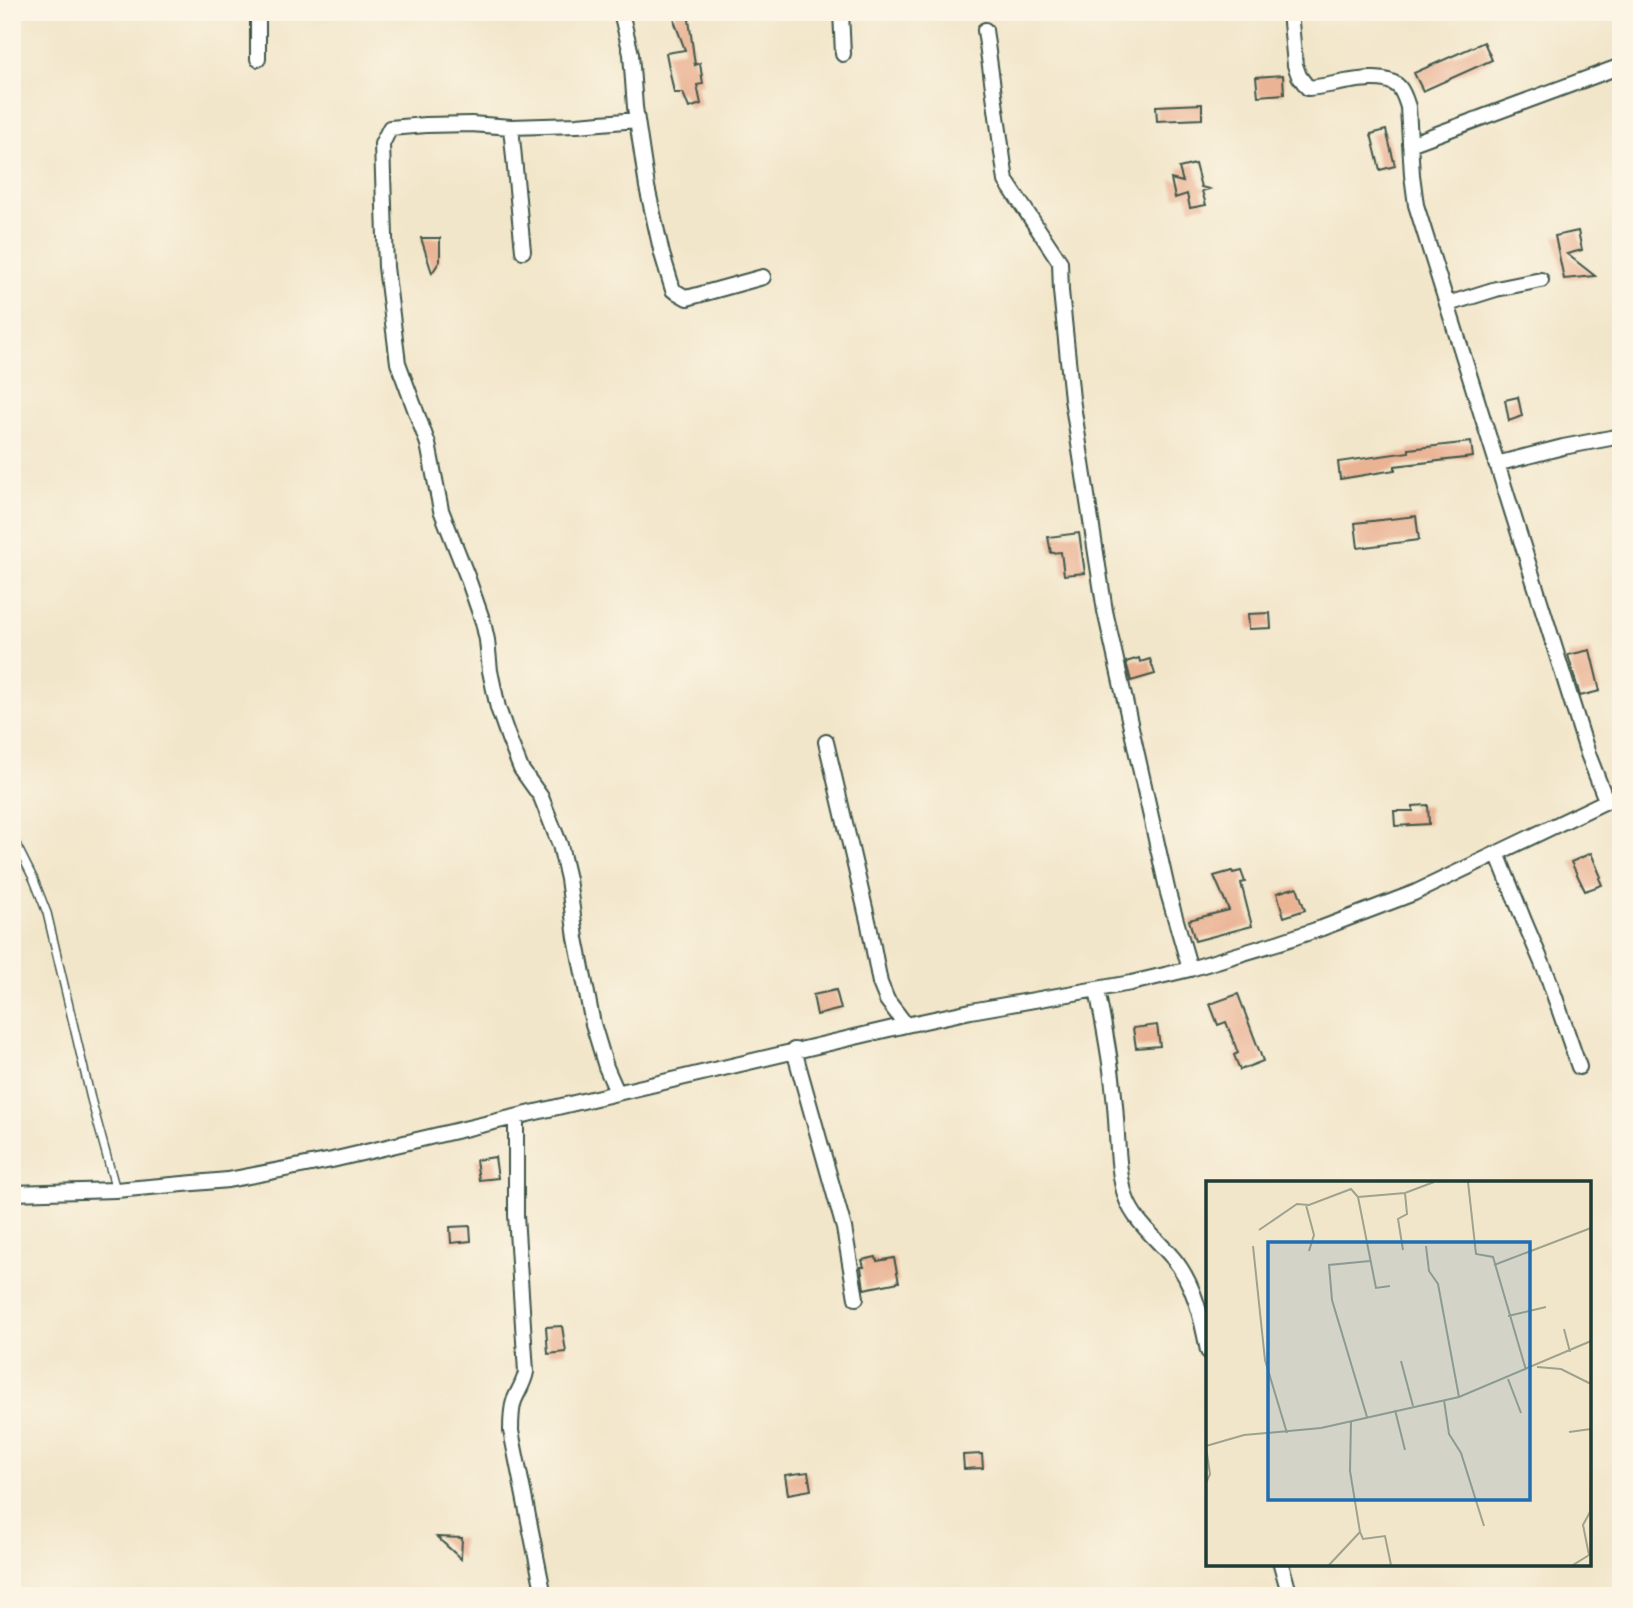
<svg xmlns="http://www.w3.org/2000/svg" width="1633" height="1608" font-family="'Shantell Sans',sans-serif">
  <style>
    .building { fill: #eab394 }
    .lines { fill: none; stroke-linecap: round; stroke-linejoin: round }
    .lane-casing { stroke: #3f564a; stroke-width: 10 }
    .street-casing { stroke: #3f564a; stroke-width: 18 }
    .lane { stroke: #fff; stroke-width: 7 }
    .street { stroke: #fff; stroke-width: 14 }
    .inset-road { fill: none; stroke: #9ea28e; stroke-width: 2 }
    .view { fill: #1f6fb2; fill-opacity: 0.15; stroke: #1f6fb2; stroke-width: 3.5 }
    .inset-edge { fill: none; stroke: #1f3d34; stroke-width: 3.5 }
  </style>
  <rect width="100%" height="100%" fill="#fcf5e5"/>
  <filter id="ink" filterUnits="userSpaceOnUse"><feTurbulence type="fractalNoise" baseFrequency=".0143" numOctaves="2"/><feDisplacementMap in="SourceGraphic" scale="14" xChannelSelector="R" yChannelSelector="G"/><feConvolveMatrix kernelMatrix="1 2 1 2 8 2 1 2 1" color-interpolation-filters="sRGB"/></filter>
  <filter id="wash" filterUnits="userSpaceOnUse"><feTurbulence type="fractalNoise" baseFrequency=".00686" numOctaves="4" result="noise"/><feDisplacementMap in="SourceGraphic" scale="28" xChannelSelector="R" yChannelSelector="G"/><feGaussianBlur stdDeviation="1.57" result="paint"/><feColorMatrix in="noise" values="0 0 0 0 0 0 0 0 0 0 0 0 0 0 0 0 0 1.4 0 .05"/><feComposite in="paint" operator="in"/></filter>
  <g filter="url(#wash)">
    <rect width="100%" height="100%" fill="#f2e6ca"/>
    <g id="blocks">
      <path class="building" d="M 674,12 L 688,12 L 695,65 L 700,63 L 703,84 L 697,85 L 701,104 L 689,108 L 683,93 L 674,93 L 666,53 L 685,50 L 675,23 Z
        M 1484,42 L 1492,60 L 1423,91 L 1414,73 Z
        M 1283,75 L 1284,94 L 1258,96 L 1256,77 Z
        M 1202,104 L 1202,119 L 1157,121 L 1156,106 Z
        M 1386,130 L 1395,166 L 1380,170 L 1371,134 Z
        M 1195,164 L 1201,187 L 1209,189 L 1202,191 L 1206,205 L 1190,208 L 1187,194 L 1175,198 L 1171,179 L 1183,182 L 1179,168 Z
        M 1578,231 L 1582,250 L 1567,254 L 1595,276 L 1564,279 L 1555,236 Z
        M 421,238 L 440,238 L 440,261 L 432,273 Z
        M 1518,397 L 1522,416 L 1509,421 L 1505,400 Z
        M 1471,442 L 1473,457 L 1395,466 L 1395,470 L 1340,479 L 1338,462 L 1409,452 L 1409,449 Z
        M 1416,516 L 1419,540 L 1358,548 L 1355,523 Z
        M 1079,533 L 1085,573 L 1064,575 L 1061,552 L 1051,553 L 1048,537 Z
        M 1270,613 L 1271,628 L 1249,629 L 1248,614 Z
        M 1590,650 L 1600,691 L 1580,696 L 1568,655 Z
        M 1139,658 L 1140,662 L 1150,659 L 1155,674 L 1131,681 L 1126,662 Z
        M 1428,805 L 1429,824 L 1395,826 L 1394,811 L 1413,811 L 1413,806 Z
        M 1591,853 L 1601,877 L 1599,878 L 1602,885 L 1585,891 L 1571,862 Z
        M 1232,871 L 1233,873 L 1241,871 L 1245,882 L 1241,883 L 1252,926 L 1195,941 L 1189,920 L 1229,910 L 1214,876 Z
        M 1297,887 L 1305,910 L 1284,917 L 1277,893 Z
        M 836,990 L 841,1009 L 817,1015 L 813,995 Z
        M 1238,994 L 1263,1061 L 1240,1070 L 1234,1055 L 1238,1053 L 1226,1022 L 1218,1025 L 1210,1004 Z
        M 1157,1025 L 1160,1046 L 1136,1048 L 1133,1028 Z
        M 495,1157 L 498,1178 L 479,1180 L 476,1160 Z
        M 470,1226 L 471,1241 L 451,1243 L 450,1227 Z
        M 876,1257 L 877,1261 L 894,1258 L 899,1282 L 864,1289 L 861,1267 L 864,1267 L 862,1260 Z
        M 562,1326 L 566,1352 L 548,1354 L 546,1327 Z
        M 982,1454 L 983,1468 L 964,1469 L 963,1455 Z
        M 808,1472 L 811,1490 L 788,1494 L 785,1475 Z
        M 437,1537 L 462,1538 L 461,1559 Z"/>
    </g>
  </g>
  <g filter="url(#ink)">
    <use href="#blocks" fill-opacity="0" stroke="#3f564a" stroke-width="2"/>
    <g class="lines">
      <g class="lane-casing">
        <path id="lane" d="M 12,836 L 34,880 L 47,913 L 91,1099 L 116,1190"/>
      </g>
      <g class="street-casing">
        <path id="street" d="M 621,12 L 631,54 L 635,107 L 647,187 L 662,254 L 673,290 L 687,298 L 763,277
          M 841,12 L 843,54
          M 1290,12 L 1295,65 L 1299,76 L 1308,88 C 1331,87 1382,69 1399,87 C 1404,93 1406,101 1408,107 L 1412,175 L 1416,205 L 1588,754 L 1606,800
          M 985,30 L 1006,181 L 1060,262 L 1061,291 L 1072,399 L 1105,611 L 1168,893 L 1190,969
          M 258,59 L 258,20 L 260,12
          M 511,127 L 523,251
          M 1410,144 L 1621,66
          M 1448,304 L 1496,289 L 1541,280
          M 1496,464 L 1563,447 L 1621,436
          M 826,742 L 869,925 L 880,983 L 887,1000 L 906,1025
          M 1497,853 L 1525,923 L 1548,977 L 1579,1067
          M 1097,990 C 1104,1025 1111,1060 1114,1096 C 1118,1127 1116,1168 1126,1198 C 1134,1221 1156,1238 1172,1257 C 1194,1282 1202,1319 1208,1351
          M 794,1050 L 844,1228 L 856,1298
          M 617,1092 L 606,1067 L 593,1024 L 576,938 L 568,879 L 560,845 L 541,797 L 521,769 L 509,739 L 498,708 L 490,671 L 487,640 L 483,622 L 467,576 L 441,510 L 428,444 L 398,363 L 386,267 L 382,144 L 390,128 L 426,125 L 471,124 L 511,127 L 577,125 L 637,120
          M 516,1117 L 516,1215 L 526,1372 C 524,1383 518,1391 514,1401 C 511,1410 511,1421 511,1431 L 544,1596
          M 12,1193 L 116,1190 L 228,1180 L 332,1160 L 906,1025 L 971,1011 L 1131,983 L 1190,969 L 1280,942 L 1322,928 L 1414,893 L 1621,794
          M 1281,1564 L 1290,1596"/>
      </g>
      <use href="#lane" class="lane"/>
      <use href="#street" class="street"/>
    </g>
  </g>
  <g transform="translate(1206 1181)">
    <rect width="385" height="385" fill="#f2e6ca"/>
    <path class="inset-road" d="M 262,1 L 270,73 L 287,76 L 320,189M 152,16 L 199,12 L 228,1M 100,24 L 108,54 L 103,70M 53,49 L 91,23 L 103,24 L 145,8 L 152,16 L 170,107 L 184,105M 47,65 L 59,179 L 81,252M 220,65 L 223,90 L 232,103 L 253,216M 197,69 L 192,38 L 201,33 L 199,12M 288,84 L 385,47M 302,135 L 340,126M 358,148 L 364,171M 195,180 L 207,225M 331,186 L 355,188 L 385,203M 302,198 L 315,232M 238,219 L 243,253 L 255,272 L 278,345M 189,229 L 199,269M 161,236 L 126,119 L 123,84 L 164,80M 145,240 L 144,290 L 154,351 L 157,358 L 179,355 L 185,384M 363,251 L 385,248M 0,265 L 38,254 L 115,247 L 253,216 L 385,160M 0,266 L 4,293 L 0,302M 123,384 L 154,351M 367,384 L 383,374 L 377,344 L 384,331 L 385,281"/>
    <path class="view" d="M 62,61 L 324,61 L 324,319 L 62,319 Z"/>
    <rect width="385" height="385" class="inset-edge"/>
  </g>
  <rect width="1633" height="1608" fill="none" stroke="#fcf5e5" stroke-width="42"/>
</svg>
